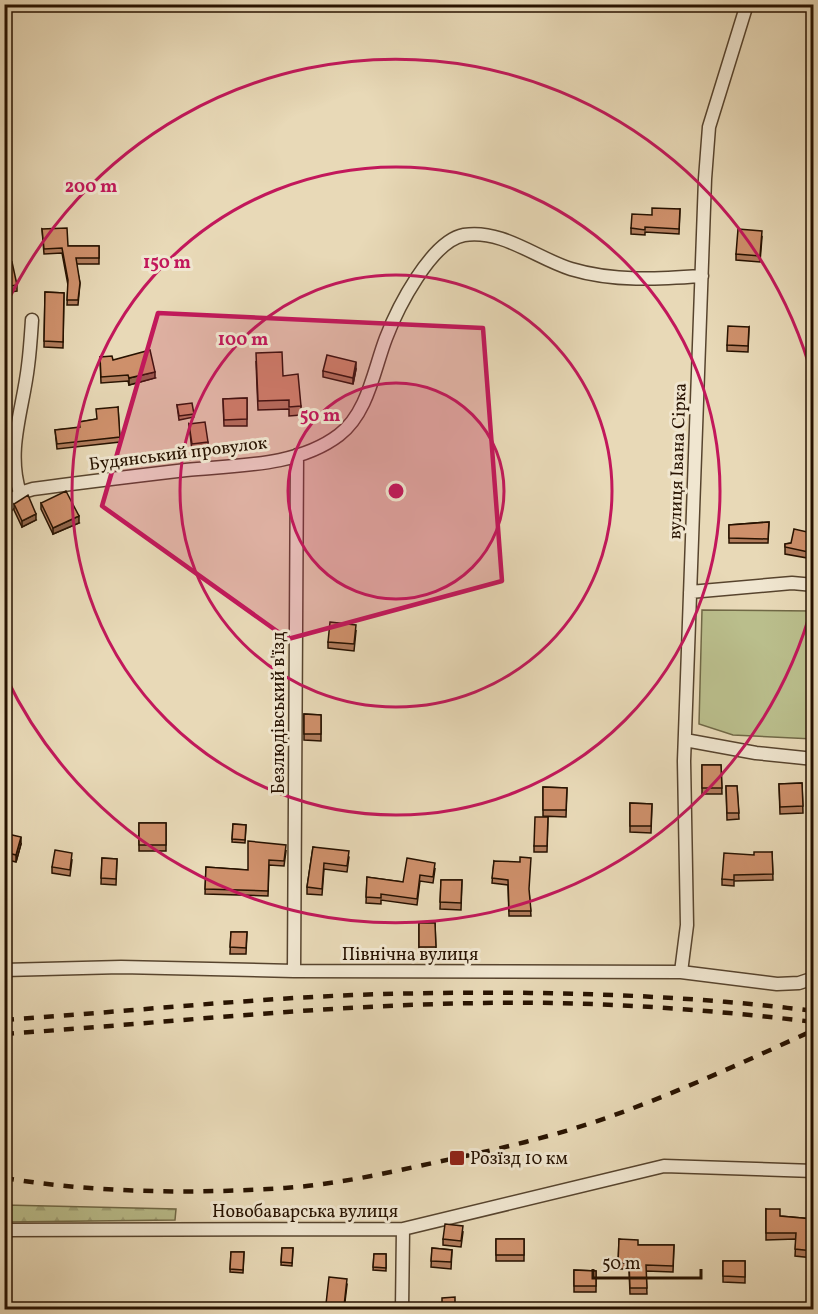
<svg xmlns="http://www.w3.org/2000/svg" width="818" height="1314" font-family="Vollkorn,serif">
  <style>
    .forest { fill: url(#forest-firs); stroke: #706846; stroke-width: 1.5 }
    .green { fill: #babe8c; stroke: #706846; stroke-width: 1.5 }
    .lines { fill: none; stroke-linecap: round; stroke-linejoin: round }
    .minor-casing { stroke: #57442e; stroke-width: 15 }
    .minor { stroke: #f0e6d0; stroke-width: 12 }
    .rail { stroke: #271200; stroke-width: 4.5; stroke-dasharray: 10 10; stroke-linecap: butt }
    .wall { fill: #b17c5c; stroke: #271200; stroke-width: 1.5 }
    .shaded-wall { fill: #90654b; stroke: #271200; stroke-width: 1.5 }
    .building { fill: #ce906b; stroke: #271200; stroke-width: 1.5 }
    .marked { fill: #c2185b; fill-opacity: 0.2; stroke: #c2185b; stroke-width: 4.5; stroke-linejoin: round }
    .ring { fill: none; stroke: #c2185b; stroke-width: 3 }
    .poi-dot { fill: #8f2418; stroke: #f0e6d0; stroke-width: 2 }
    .labels { text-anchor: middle; stroke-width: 6; stroke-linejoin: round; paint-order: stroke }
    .street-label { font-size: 18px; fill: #271200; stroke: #f0e6d0 }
    .poi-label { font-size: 18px; fill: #271200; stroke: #f0e6d0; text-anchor: start }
    .centre { fill: #c2185b; stroke: #f0e6d0; stroke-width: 3 }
    .ring-label { font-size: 18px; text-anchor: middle; font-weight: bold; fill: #c2185b; stroke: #f0e6d0; stroke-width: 6; stroke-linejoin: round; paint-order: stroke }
  </style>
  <defs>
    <pattern id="forest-firs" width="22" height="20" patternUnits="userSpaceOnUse" patternTransform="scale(1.5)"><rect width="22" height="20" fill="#babe8c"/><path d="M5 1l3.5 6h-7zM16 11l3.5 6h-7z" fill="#a0a277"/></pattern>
  </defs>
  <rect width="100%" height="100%" fill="#e8d9b7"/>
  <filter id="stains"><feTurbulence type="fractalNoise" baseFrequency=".00333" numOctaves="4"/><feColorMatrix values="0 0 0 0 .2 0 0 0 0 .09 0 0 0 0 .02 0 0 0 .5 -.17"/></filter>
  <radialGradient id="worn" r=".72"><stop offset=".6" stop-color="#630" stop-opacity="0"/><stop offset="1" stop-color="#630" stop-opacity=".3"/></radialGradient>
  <path class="forest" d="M 5,1205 L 176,1209 L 175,1220 L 5,1222 Z"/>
  <path class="green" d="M 702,610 L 813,611 L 813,739 L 733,735 L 699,724 Z"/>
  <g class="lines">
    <g class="minor-casing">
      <path id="minor" d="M 20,493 C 6,450 23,410 28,366 C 30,351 31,335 32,320
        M 4,509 L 20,493 L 33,489 C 84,482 135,476 186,470 C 236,465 297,467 339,435 C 368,413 374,369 386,338 C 397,309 431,241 464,235 C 502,229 536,258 571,269 C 614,282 658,279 702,276
        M 690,592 L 792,583 L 814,585
        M 685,740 L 756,753 L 814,759
        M 4,970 L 121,967 L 294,971 L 681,972 L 777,984 L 799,983 L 814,978
        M 294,971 L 297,455
        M 681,972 L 687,925 L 684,761 L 705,179 L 709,127 L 747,4
        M 4,1230 L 403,1229 L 664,1166 L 814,1171
        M 402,1310 L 403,1229"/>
    </g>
    <use href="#minor" class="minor"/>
    <path class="rail" d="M 4,1020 C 120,1012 236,1000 352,995 C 506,990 661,992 814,1011
      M 4,1034 C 164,1023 324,1005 484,1003 C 593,1001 705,1009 814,1022
      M 4,1178 C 96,1193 193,1194 285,1188 C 341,1184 396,1171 451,1159 C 504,1148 558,1135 609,1117 C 679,1092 746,1061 814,1030"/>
  </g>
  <path class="wall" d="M 680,209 L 679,234 L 645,232 L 645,235 L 631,234 L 631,228 L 652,215 Z
    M 42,229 L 68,246 L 99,246 L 99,264 L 76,264 L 80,283 L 78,305 L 67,305 L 68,285 L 62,253 L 44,254 Z
    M 762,237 L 760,262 L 736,260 L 736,254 Z
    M 4,264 L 17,285 L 17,291 L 4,293 Z
    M 45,292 L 64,293 L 63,348 L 44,347 Z
    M 4,310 L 10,333 L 10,339 L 4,339 Z
    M 749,327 L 748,352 L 727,351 L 727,345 Z
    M 100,357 L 155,378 L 129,385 L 128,381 L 101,383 Z
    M 256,362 L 283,376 L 301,406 L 301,415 L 289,416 L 289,409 L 258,410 Z
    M 356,369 L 353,384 L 323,377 L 323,371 Z
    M 247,398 L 247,426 L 224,426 L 223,399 Z
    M 177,405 L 194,414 L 194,417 L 179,420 Z
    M 118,407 L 120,442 L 57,449 L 55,430 L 79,428 L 79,422 L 97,419 Z
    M 189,424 L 208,442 L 208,449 L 192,451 Z
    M 41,503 L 79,523 L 53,534 L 41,509 Z
    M 14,504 L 36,520 L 22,527 L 14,510 Z
    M 769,522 L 768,543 L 729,543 L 729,525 Z
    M 812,539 L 812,542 L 813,541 L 813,559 L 785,554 L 785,544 Z
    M 356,631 L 354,651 L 328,648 L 328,642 Z
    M 304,714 L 321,715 L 321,741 L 304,740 Z
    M 702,765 L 721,765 L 722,794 L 702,794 Z
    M 802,783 L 803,813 L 780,814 L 779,784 Z
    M 726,786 L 737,786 L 739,819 L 727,820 Z
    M 543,787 L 567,788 L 566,817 L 543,816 Z
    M 630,803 L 652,804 L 651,833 L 630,832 Z
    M 548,817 L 547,852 L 534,852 L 534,846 Z
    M 139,823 L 166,823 L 166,851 L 139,851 Z
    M 233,824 L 246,825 L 245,843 L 232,842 Z
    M 21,844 L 16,862 L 4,859 L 4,846 Z
    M 313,847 L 349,857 L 347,872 L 324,869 L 322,895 L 307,894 L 307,887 Z
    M 286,851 L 284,866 L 269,865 L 268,896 L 205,894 L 206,867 L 248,870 Z
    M 772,852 L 773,880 L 734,881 L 734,886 L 722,885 L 722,879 Z
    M 102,858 L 117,859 L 116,885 L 101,884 Z
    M 72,860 L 70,876 L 52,873 L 52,867 Z
    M 494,861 L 529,891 L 531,916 L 509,916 L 508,885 L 492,883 Z
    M 435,869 L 433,883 L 420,881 L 417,905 L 381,900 L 381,904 L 366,903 L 367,877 L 403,882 Z
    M 441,880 L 462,880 L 461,910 L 440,909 Z
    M 419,923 L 435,923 L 436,953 L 419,953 Z
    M 231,932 L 247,932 L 246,954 L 230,954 Z
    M 766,1209 L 780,1216 L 813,1219 L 813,1258 L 795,1256 L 796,1239 L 766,1240 Z
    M 463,1232 L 461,1247 L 443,1245 L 443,1239 Z
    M 496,1239 L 524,1239 L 524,1261 L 496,1261 Z
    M 619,1239 L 638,1245 L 674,1245 L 673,1272 L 646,1271 L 647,1294 L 630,1294 L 629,1269 L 618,1269 Z
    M 282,1248 L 293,1248 L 292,1266 L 281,1265 Z
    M 432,1248 L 452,1250 L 451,1269 L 431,1267 Z
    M 231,1252 L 244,1252 L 243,1273 L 230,1272 Z
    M 374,1254 L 386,1254 L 386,1271 L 373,1270 Z
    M 723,1261 L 745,1261 L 745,1283 L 723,1282 Z
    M 574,1270 L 596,1271 L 596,1292 L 574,1292 Z
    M 347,1285 L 344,1310 L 326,1310 L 326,1304 Z"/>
  <path class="shaded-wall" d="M 356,362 L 356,369 L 353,384 L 353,378 Z
    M 155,372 L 155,378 L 129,385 L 129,378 Z
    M 36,514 L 36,520 L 22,527 L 22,521 Z
    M 79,516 L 79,523 L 53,534 L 53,528 Z
    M 21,837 L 21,844 L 16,862 L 16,855 Z"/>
  <path class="building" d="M 652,208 L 680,209 L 679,229 L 645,227 L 645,230 L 631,228 L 632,214 L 652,215 Z
    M 67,228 L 68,246 L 99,246 L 99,258 L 76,258 L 80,283 L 78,300 L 67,300 L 68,280 L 62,248 L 44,249 L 42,229 Z
    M 738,229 L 762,231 L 760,256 L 736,254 Z
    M 12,262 L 17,285 L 4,287 L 4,264 Z
    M 45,292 L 64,293 L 63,342 L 44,341 Z
    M 8,309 L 10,333 L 4,333 L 4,310 Z
    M 728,326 L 749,327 L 748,346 L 727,345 Z
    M 150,350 L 155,372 L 129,378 L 128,375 L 101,377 L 100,357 L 112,356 L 113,360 Z
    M 282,352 L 283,376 L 298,374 L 301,406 L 289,407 L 289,400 L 258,401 L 256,353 Z
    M 327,355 L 356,362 L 353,378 L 323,371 Z
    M 247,398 L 247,419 L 224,420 L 223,399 Z
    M 192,403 L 194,414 L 179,416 L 177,405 Z
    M 118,407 L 120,437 L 57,444 L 55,430 L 80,427 L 79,422 L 97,419 L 96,409 Z
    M 205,422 L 208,442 L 192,444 L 189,424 Z
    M 4,439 L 7,439 L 7,450 L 4,450 Z
    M 66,491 L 79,516 L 53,528 L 41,503 Z
    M 28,495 L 36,514 L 22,521 L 14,504 Z
    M 769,522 L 768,539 L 729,538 L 729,525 Z
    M 794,529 L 812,533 L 811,542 L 813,541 L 813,553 L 785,547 L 785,544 L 791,543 Z
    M 330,622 L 356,625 L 354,644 L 328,642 Z
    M 304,714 L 321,715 L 321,734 L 304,734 Z
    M 702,765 L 721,765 L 722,788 L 702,788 Z
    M 802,783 L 803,806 L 780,807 L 779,784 Z
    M 726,786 L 737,786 L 739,813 L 727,813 Z
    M 543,787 L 567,788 L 566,810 L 543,810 Z
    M 630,803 L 652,804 L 651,826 L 630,826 Z
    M 535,817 L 548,817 L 547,846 L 534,846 Z
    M 139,823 L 166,823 L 166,845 L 139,845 Z
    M 233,824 L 246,825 L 245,840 L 232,839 Z
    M 8,834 L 21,837 L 16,855 L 4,852 L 4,846 Z
    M 248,841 L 286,845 L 284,861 L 269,860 L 268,891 L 205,889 L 206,867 L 248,870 Z
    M 313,847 L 349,851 L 347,866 L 324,863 L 322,889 L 307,887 Z
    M 55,850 L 72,853 L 70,870 L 52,867 Z
    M 754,852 L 772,852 L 773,874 L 734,875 L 734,880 L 722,879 L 724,853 L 754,855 Z
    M 520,857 L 531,858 L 529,889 L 531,911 L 509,911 L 508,880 L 492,878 L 494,861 L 520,862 Z
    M 102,858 L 117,859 L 116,879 L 101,878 Z
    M 407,858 L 435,863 L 433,877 L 420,875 L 417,899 L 381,894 L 381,898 L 366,897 L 367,877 L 403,882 Z
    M 441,880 L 462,880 L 461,903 L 440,902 Z
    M 419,923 L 435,923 L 436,947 L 419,947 Z
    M 231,932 L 247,932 L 246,948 L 230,947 Z
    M 766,1209 L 780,1209 L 780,1216 L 813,1219 L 813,1251 L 795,1249 L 796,1233 L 766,1233 Z
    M 445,1224 L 463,1226 L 461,1241 L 443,1239 Z
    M 496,1239 L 524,1239 L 524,1255 L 496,1255 Z
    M 619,1239 L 638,1240 L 638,1245 L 674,1245 L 673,1266 L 646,1265 L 647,1288 L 630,1288 L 629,1263 L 618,1263 Z
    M 282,1248 L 293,1248 L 292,1263 L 281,1262 Z
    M 432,1248 L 452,1250 L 451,1262 L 431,1261 Z
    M 231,1252 L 244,1252 L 243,1270 L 230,1269 Z
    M 374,1254 L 386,1254 L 386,1268 L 373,1267 Z
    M 723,1261 L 745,1261 L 745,1277 L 723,1276 Z
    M 574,1270 L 596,1271 L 596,1286 L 574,1286 Z
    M 329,1277 L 347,1279 L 344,1306 L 326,1304 Z
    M 455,1297 L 455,1310 L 442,1310 L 442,1298 Z"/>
  <path class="marked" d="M 158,313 L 483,328 L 502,581 L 288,639 L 102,506 Z"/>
  <circle cx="396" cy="491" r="108" fill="#c2185b" fill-opacity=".12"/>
  <g class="ring">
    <circle cx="396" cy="491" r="108"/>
    <circle cx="396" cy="491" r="216"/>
    <circle cx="396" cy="491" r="324"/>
    <path d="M813 603A432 432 0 0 1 6 677M6 305A432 432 0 0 1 813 379"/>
  </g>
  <rect class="poi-dot" x="449" y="1150" width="16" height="16" rx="3"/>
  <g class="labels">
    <g class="street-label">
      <text transform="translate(178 453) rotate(-7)" y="6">Будянський провулок</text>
      <text transform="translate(677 461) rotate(-88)" y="6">вулиця Івана Сірка</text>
      <text transform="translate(278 713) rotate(-90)" y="6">Безлюдівський в'їзд</text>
      <text x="410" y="960">Північна вулиця</text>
      <text x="305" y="1217">Новобаварська вулиця</text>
    </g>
    <g class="poi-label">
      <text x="470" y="1164">Розїзд 10 км</text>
    </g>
  </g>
  <circle cx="396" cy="491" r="9" class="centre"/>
  <g class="ring-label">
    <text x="91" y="192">200 m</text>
    <text x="167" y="268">150 m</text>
    <text x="243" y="345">100 m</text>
    <text x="320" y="421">50 m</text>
  </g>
  <rect width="818" height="1314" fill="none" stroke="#e8d9b7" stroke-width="24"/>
  <rect x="6" y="6" width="806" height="1302" fill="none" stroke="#271200" stroke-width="3"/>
  <rect x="12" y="12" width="794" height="1290" fill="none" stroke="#271200" stroke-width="1.5"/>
  <path d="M593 1269v9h108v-9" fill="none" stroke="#271200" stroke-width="3"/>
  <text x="602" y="1269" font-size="18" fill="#271200" stroke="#f0e6d0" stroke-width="4.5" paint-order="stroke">50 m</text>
  <rect width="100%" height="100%" filter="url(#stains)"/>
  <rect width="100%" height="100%" fill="url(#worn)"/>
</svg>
